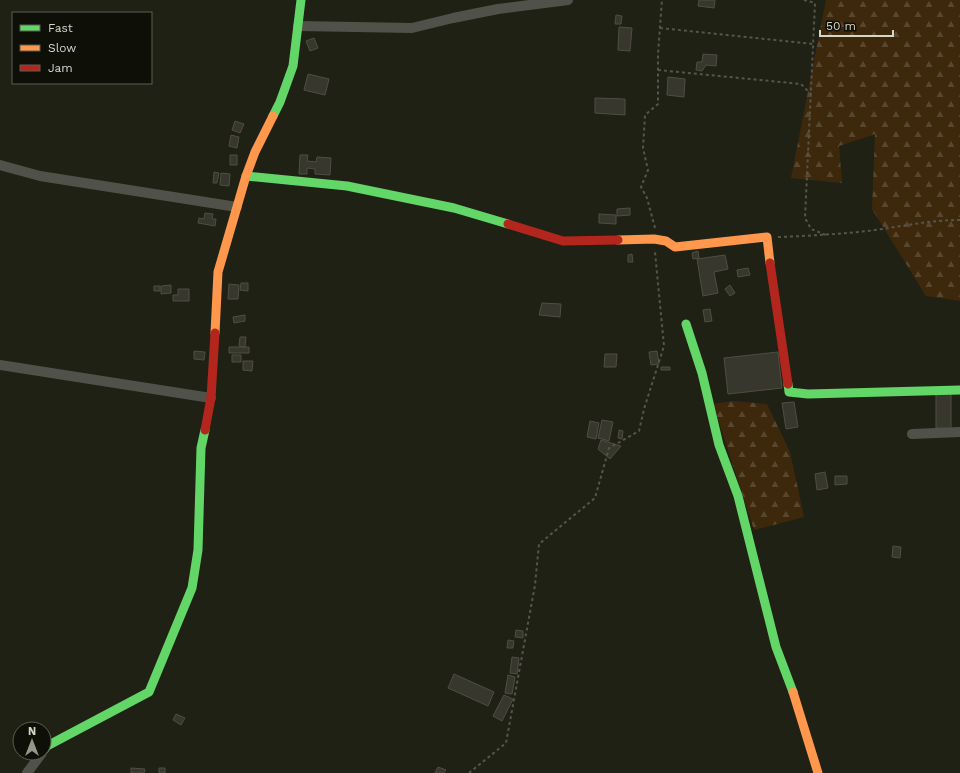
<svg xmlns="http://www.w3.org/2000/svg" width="960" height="773" font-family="'Work Sans',sans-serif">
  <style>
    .forest { fill: url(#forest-firs) }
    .building { fill: #38372d; stroke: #4f4e43 }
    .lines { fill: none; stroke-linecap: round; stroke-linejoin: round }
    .path { stroke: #54564c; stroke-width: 2; stroke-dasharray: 3 3; stroke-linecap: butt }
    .street { stroke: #505148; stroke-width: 10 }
    .fast { stroke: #63d668; stroke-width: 9 }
    .slow { stroke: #ff974d; stroke-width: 9 }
    .jam { stroke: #b3261e; stroke-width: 9 }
  </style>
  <defs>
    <pattern id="forest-firs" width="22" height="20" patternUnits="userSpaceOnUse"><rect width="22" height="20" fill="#3d280c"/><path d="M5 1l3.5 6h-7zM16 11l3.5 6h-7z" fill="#58462e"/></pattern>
  </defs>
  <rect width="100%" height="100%" fill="#202115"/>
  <path class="forest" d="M 826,0 L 960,0 L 960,301 L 926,296 L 872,209 L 875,134 L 839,146 L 842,183 L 791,178 Z
    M 733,401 L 767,404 L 790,452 L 804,517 L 754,530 L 713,404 Z"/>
  <path class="building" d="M 699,0 L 715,0 L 714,8 L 698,6 Z
    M 616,15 L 622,16 L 621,24 L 615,24 Z
    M 619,27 L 632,28 L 630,51 L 618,50 Z
    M 314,38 L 318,48 L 310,51 L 306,41 Z
    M 703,54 L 717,55 L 716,66 L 706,65 L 702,71 L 696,70 L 697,62 L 702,62 Z
    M 308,74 L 329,79 L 325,95 L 304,90 Z
    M 668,77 L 685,79 L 684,97 L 667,95 Z
    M 595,98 L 625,99 L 625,115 L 595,113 Z
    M 235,121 L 244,124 L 240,133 L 232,130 Z
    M 231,135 L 239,137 L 237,148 L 229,146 Z
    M 230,155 L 237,155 L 237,165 L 230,165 Z
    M 300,155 L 308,155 L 307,161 L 316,162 L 317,157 L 331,158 L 330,175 L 315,174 L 315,169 L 307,168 L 307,174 L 299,174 Z
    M 214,172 L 219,173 L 217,183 L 213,183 Z
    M 221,173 L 230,174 L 229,186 L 220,185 Z
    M 630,208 L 630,215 L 617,216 L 617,209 Z
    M 205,213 L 213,214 L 212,219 L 216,219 L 215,226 L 198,223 L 199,218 L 204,219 Z
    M 599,214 L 616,215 L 616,224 L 599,223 Z
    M 698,251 L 699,258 L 693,259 L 692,253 Z
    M 632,254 L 633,262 L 628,262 L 628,255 Z
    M 725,255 L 728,269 L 714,272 L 718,293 L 703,296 L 697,259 Z
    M 748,268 L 750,275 L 738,277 L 737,270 Z
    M 241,283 L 248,283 L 248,291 L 240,290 Z
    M 229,284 L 239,285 L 238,299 L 228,299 Z
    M 171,285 L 171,293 L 161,294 L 161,286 Z
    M 730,285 L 735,293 L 730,296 L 725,289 Z
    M 154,286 L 160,286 L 160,291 L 154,291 Z
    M 178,289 L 189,289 L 189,301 L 173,301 L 173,295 L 178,295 Z
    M 542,303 L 561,304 L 560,317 L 539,315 Z
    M 710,309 L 712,321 L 705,322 L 703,310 Z
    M 245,315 L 245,321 L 234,323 L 233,317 Z
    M 240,337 L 246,337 L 245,347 L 239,346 Z
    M 229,347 L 249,347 L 249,353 L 229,353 Z
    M 194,351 L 205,352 L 204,360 L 194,359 Z
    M 657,351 L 659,364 L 651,365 L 649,352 Z
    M 778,352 L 782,388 L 728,394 L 724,358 Z
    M 605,354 L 617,354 L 616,367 L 604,367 Z
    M 232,355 L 241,355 L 241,362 L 232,362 Z
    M 243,361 L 253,361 L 252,371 L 243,370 Z
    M 661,367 L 670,367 L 670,370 L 661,370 Z
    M 936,393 L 951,393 L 951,429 L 936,428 Z
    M 794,402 L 798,427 L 786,429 L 782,403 Z
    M 602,420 L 613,422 L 609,441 L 598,438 Z
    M 590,421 L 599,423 L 596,439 L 587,437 Z
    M 619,430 L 623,431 L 622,439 L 618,438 Z
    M 601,440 L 621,446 L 610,459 L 598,449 Z
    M 825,472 L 828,488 L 817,490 L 815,474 Z
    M 835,476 L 847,476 L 847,484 L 835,485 Z
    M 893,546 L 901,547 L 900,558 L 892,557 Z
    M 516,630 L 523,631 L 523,638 L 515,637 Z
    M 508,640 L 514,641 L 513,648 L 507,648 Z
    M 512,657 L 519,658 L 517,674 L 510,673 Z
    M 454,674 L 494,692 L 488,706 L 448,688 Z
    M 508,675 L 515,677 L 512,694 L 505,693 Z
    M 504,695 L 513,699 L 502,721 L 493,716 Z
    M 176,714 L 185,718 L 181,725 L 173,720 Z
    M 438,767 L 446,770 L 444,773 L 435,773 Z
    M 131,768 L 145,769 L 144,773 L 131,773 Z
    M 159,768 L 165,768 L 165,773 L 159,773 Z"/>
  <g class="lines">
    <path class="path" d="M 804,0 L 815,3 L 805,218 L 811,229 L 826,235
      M 660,28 L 813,44
      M 658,70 L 801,84 L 811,94
      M 655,228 L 647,198 L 641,187 L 648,170 L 643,148 L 645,115 L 658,104 L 658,54 L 662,0
      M 778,237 C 808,236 838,234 868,231 C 899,227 929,220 960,220
      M 469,773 L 506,743 L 535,585 L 539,544 L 595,498 L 609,448 L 639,431 L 644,409 L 664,346 L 655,252"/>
    <path class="street" d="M 298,26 L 412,28 L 453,18 L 498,9 L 568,0
      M 0,165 L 40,176 L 237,207
      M 0,365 L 211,398
      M 912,434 L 960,432
      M 27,773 L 42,753"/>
    <path class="fast" d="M 273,116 L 280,102 L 293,66 L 301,0
      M 246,176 L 347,186 L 454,208 L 508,224
      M 686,324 L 702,373 L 719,445 L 738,496 L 776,647 L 793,692
      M 788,384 L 789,392 L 808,394 L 960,390
      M 44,750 L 47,746 L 149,692 L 192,588 L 198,550 L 201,448 L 205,430"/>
    <path class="slow" d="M 618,240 L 654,239 L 666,241 L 675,247 L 767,237 L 770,263
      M 215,333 L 218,272 L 246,176 L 255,152 L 273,116
      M 793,692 L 818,773"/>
    <path class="jam" d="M 508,224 L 563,241 L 618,240
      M 770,263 L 788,384
      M 205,430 L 211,398 L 215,333"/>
  </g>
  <rect x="12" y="12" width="140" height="72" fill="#0e0f06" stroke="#5d5f54"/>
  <rect x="20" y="25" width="20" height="6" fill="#63d668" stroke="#5d5f54"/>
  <text x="48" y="32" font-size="12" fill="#d4d7c8">Fast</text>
  <rect x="20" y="45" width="20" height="6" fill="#ff974d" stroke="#5d5f54"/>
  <text x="48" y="52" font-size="12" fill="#d4d7c8">Slow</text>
  <rect x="20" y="65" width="20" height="6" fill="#b3261e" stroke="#5d5f54"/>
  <text x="48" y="72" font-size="12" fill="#d4d7c8">Jam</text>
  <g transform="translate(32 741)"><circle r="19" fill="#0e0f06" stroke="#5d5f54"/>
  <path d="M0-3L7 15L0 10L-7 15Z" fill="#959789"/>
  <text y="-6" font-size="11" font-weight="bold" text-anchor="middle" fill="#d4d7c8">N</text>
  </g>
  <path d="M820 30v6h73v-6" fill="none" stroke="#d4d7c8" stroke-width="2"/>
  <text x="826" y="30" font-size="12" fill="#d4d7c8" stroke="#0e0f06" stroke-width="3" paint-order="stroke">50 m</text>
</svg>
